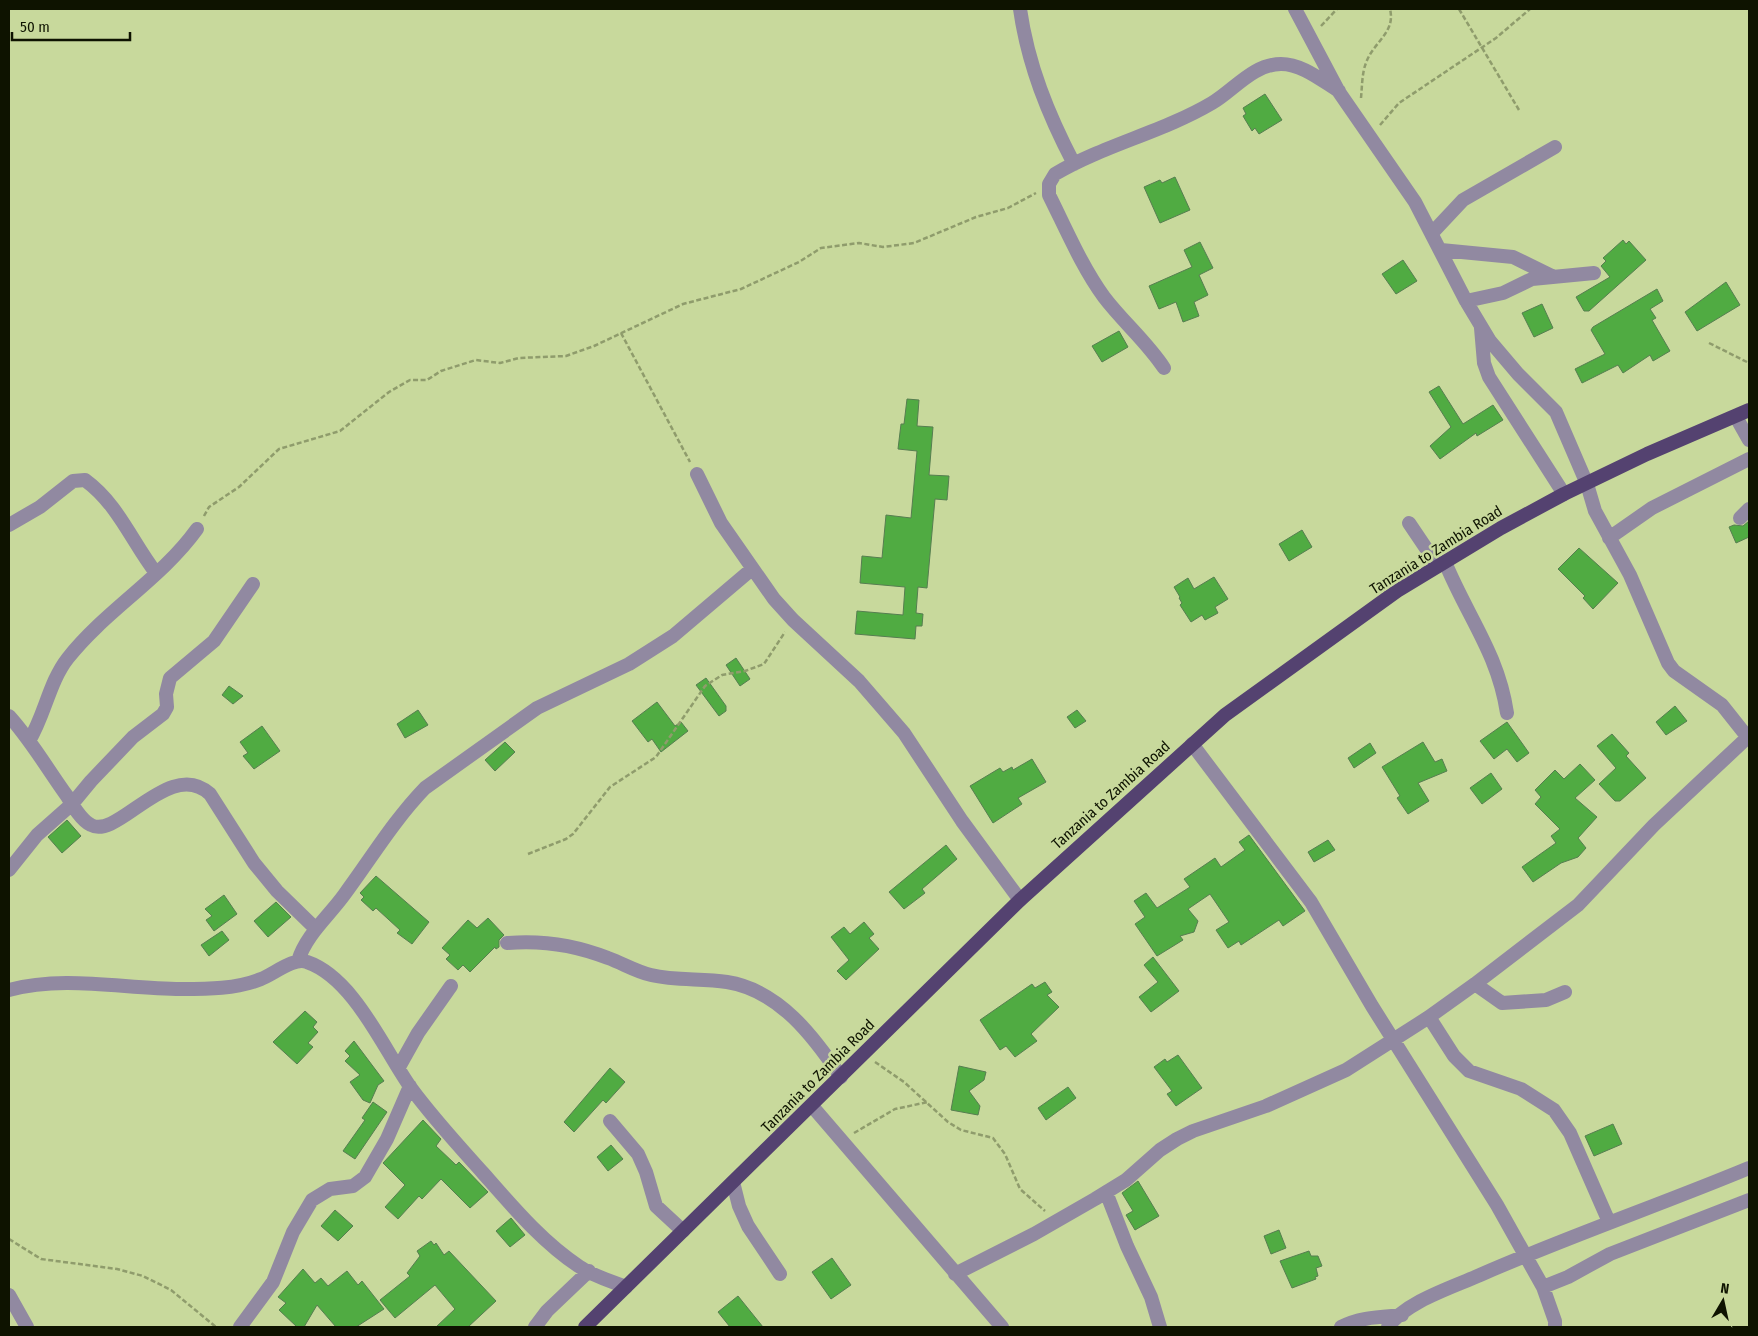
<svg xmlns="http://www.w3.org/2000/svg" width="1758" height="1336" font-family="'Fira Sans Condensed',sans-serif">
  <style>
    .building { fill: #50ab42; stroke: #567e50 }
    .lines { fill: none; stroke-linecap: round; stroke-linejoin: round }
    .path { stroke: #8f9c6c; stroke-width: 2.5; stroke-dasharray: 5 2.5; stroke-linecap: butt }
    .minor { stroke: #9189a1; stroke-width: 14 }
    .trunk { stroke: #544270; stroke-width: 14 }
    .labels { text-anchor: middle; stroke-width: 5; stroke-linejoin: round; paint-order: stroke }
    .street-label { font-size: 15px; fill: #0e1300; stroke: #c8d99c }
  </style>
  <rect width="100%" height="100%" fill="#c8d99c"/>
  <path class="building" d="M 1265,94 L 1282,120 L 1259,134 L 1255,128 L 1252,131 L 1243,116 L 1246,114 L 1243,108 Z
    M 1175,177 L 1190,210 L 1160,223 L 1144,187 L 1160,180 L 1162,183 Z
    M 1623,240 L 1626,244 L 1629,241 L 1646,260 L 1589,311 L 1584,311 L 1576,297 L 1610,277 L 1601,266 L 1606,261 L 1603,258 Z
    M 1200,242 L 1213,268 L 1199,275 L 1208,295 L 1194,302 L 1199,316 L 1183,322 L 1176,302 L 1159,309 L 1149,286 L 1192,267 L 1184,250 Z
    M 1403,260 L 1417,281 L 1396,294 L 1382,274 Z
    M 1726,282 L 1740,305 L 1697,331 L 1685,312 Z
    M 1657,289 L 1663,301 L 1650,309 L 1656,318 L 1652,320 L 1670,351 L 1653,361 L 1650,355 L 1623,373 L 1618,365 L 1582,383 L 1575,369 L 1605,354 L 1591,330 L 1593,327 Z
    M 1542,304 L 1553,328 L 1534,337 L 1522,313 Z
    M 1119,331 L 1128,347 L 1102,362 L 1092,346 Z
    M 1439,386 L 1463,424 L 1493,405 L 1503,420 L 1477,436 L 1476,433 L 1440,459 L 1430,446 L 1451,427 L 1429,392 Z
    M 907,399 L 919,400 L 917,426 L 933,427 L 929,475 L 949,476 L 947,500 L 935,499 L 927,588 L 918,587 L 916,613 L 923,614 L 922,626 L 916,626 L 915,639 L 855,634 L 857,611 L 903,615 L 905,587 L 860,583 L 862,556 L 882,558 L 886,515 L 911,518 L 917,451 L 898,449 L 901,424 L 904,424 Z
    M 1749,521 L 1749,537 L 1736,543 L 1729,527 L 1734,525 L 1743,526 Z
    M 1302,530 L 1312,547 L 1289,561 L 1279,544 Z
    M 1579,548 L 1618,583 L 1593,609 L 1583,598 L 1585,596 L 1558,569 Z
    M 1214,577 L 1228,599 L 1215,607 L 1218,613 L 1205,620 L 1202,615 L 1191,622 L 1180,605 L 1182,603 L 1179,598 L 1180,597 L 1174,587 L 1188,578 L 1194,589 Z
    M 736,658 L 750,679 L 740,686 L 726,665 Z
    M 706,678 L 726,706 L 726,711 L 719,716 L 696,685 Z
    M 229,686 L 243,696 L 233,704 L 222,695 Z
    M 657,702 L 675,726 L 681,722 L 688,731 L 661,752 L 652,739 L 648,742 L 632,721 Z
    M 1675,706 L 1687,721 L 1666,735 L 1656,722 Z
    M 418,710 L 428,725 L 405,738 L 397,724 Z
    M 1077,710 L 1086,721 L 1075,728 L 1067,717 Z
    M 1507,722 L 1529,753 L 1517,762 L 1507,749 L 1494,759 L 1480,741 Z
    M 262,726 L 280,751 L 254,769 L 243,756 L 248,753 L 240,742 Z
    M 1612,734 L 1629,753 L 1626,756 L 1646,778 L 1620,801 L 1615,801 L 1599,784 L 1616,768 L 1597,746 Z
    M 505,742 L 515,752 L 495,771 L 485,760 Z
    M 1423,742 L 1435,762 L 1442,759 L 1447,771 L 1418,783 L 1429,801 L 1408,814 L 1397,798 L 1400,796 L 1382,767 Z
    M 1370,743 L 1376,753 L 1354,768 L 1348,758 Z
    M 1032,759 L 1046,782 L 1018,798 L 1022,804 L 993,823 L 970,786 L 1000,768 L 1003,772 L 1012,767 L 1013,770 Z
    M 1580,764 L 1595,780 L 1575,798 L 1597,817 L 1578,838 L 1586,848 L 1578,857 L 1561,863 L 1533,882 L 1522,867 L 1556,843 L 1551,836 L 1560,829 L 1535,804 L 1541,797 L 1535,790 L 1555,770 L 1564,779 Z
    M 1491,773 L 1502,789 L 1482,804 L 1470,788 Z
    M 67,820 L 81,836 L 62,853 L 48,837 Z
    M 1249,835 L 1305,911 L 1283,926 L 1279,920 L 1241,945 L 1239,941 L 1228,948 L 1216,930 L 1229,922 L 1210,894 L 1188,909 L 1198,921 L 1194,932 L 1180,936 L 1183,940 L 1157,956 L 1135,924 L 1145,917 L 1134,901 L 1146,893 L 1157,908 L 1190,887 L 1184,879 L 1215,858 L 1221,867 L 1245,850 L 1239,842 Z
    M 1328,840 L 1335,850 L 1314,862 L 1308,852 Z
    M 946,845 L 957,859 L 922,889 L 925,893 L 904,909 L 889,892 Z
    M 376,876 L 429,922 L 412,944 L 397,933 L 400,930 L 376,908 L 373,911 L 361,900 L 364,897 L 360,893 Z
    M 224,895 L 237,914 L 214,931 L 206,920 L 212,916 L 205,909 Z
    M 276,902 L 291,917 L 268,937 L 254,921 Z
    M 488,918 L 504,935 L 499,940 L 499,947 L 496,949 L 495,947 L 470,972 L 463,965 L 458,970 L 446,959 L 450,955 L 442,948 L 468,920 L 477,928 Z
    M 864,922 L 874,934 L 869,938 L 879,949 L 846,980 L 837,971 L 849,960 L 831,937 L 844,927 L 850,934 Z
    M 222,931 L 229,940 L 209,956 L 201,945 Z
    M 1153,957 L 1179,991 L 1151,1012 L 1139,997 L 1158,982 L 1144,965 Z
    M 1045,982 L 1052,992 L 1047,995 L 1059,1007 L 1031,1034 L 1037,1041 L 1015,1057 L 1006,1046 L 1000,1050 L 980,1020 L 1032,984 L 1035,988 Z
    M 305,1011 L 317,1022 L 313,1027 L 318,1032 L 308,1043 L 313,1047 L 297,1064 L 273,1042 Z
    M 354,1041 L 384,1081 L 378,1085 L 370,1103 L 363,1100 L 350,1082 L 360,1075 L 345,1061 L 350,1056 L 345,1051 Z
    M 1178,1055 L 1202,1088 L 1176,1106 L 1167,1094 L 1172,1091 L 1154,1067 L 1165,1059 L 1167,1062 Z
    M 959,1066 L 986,1072 L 984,1080 L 969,1091 L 980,1106 L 978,1115 L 951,1110 Z
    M 610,1068 L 625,1082 L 606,1103 L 603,1100 L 574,1132 L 564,1122 Z
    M 1068,1087 L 1076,1098 L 1046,1120 L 1038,1108 Z
    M 373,1102 L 387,1112 L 355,1159 L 343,1151 L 365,1120 L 362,1118 Z
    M 423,1120 L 441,1139 L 436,1146 L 456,1165 L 459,1162 L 488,1192 L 470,1208 L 441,1179 L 422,1199 L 419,1196 L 398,1219 L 385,1207 L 405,1185 L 383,1163 Z
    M 1613,1124 L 1622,1144 L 1594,1156 L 1585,1136 Z
    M 611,1145 L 623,1159 L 608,1171 L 597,1157 Z
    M 1138,1181 L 1159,1216 L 1135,1230 L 1126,1215 L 1133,1211 L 1122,1193 Z
    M 335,1210 L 353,1226 L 338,1241 L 321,1226 Z
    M 511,1218 L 525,1235 L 510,1247 L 496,1231 Z
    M 1279,1230 L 1286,1248 L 1271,1254 L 1264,1236 Z
    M 431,1241 L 434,1245 L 436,1243 L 444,1255 L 449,1251 L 496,1301 L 468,1327 L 436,1327 L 455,1309 L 435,1285 L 395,1318 L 380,1300 L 410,1276 L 407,1273 L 420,1256 L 417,1251 Z
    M 1309,1251 L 1311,1256 L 1318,1256 L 1322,1266 L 1316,1268 L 1318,1276 L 1315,1277 L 1316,1279 L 1292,1288 L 1280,1261 Z
    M 832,1258 L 851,1285 L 831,1299 L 812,1272 Z
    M 303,1269 L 315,1283 L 321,1278 L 328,1286 L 347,1271 L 358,1285 L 362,1281 L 384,1309 L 356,1327 L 336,1327 L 317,1305 L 304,1327 L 297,1327 L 279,1310 L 286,1303 L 278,1297 Z
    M 738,1296 L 763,1327 L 730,1327 L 718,1312 Z"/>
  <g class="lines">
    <path class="path" d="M 1459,9 L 1519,110
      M 1321,26 L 1337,9
      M 1361,98 C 1362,88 1362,72 1366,63 C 1373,42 1396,33 1390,9
      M 1380,125 L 1399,103 L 1496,38 L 1530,9
      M 621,333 L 690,462
      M 1709,343 L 1749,363
      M 204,516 L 209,507 L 239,487 L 279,449 L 340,431 L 389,392 L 410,380 L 427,380 L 441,371 L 476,360 L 500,363 L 519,358 L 566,356 L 594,346 L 683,304 L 741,289 L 799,262 L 821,248 L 859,243 L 883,247 L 914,243 L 976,217 L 1008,208 L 1036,193
      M 528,854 L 566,839 L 573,834 L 610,787 L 656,757 L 705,686 L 722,675 L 745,671 L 764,664 L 785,632
      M 875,1062 L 904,1082 L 948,1122 L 961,1130 L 993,1138 L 1005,1154 L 1020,1189 L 1045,1211
      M 854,1133 L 895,1109 L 928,1102
      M 9,1239 L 41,1259 L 117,1269 L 143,1276 L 171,1290 L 216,1327"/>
    <path class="minor" d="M 1020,9 C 1028,65 1048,114 1074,164
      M 1295,9 L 1339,92 L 1415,202 L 1466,301 L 1490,341 L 1518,374 L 1556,412 L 1587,484 L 1595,511 L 1630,575 L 1668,663 L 1674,671 L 1722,705 L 1749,739
      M 1433,232 L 1463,200 L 1555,147
      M 1441,250 L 1513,257 L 1554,277
      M 1466,301 L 1503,293 L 1532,279 L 1594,273
      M 1481,328 L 1484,363 L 1489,377 L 1564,494
      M 1164,368 C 1147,342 1123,322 1104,297 C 1082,267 1066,229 1049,195 L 1049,184 L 1055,174 C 1104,145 1163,132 1212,103 C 1234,90 1253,64 1281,64 C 1302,64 1321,80 1339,91
      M 1736,417 L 1749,440
      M 697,474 L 721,523 L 774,599 L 793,620 L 859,681 L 904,733 L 962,821 L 1020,900
      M 1740,518 L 1749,509
      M 1409,523 L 1438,566
      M 9,525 L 40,507 L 73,481 L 85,480 C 118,504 132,542 156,573
      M 1609,538 L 1652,508 L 1749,459
      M 1445,562 C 1467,616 1498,653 1507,713
      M 9,716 C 31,740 48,770 67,796 C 73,806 81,820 91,825 C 118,840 170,757 210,794 L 254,863 L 277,891 L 316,929
      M 29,741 C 45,715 49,682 68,658 C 106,610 161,579 197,529
      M 1192,744 L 1311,902 L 1372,1006 L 1497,1205 L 1543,1287 L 1555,1321 L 1555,1327
      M 9,870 L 37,835 L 72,804 L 91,781 L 133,737 L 163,714 L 167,707 L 166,694 L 170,678 L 214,641 L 253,584
      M 507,943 C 542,940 575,945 608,958 C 622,963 637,972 651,975 C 676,981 702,978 727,982 C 779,990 814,1037 841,1077
      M 298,961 C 306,935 328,917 344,895 C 370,860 394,820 425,788 L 537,708 L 629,664 L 673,636 L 752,569
      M 1475,984 L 1502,1003 L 1546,1000 L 1565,992
      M 9,990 C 65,975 124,989 181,989 C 207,989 237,989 261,979 C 274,974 294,957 307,962 C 354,978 384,1050 411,1088 C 433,1118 458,1145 483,1173 C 512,1206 543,1243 580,1267 C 593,1276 611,1281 626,1287
      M 1429,1017 L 1454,1056 L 1469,1071 L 1521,1089 L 1554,1110 L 1570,1133 L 1609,1222
      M 399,1067 L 418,1033 L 451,986
      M 812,1106 L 1002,1327
      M 610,1121 L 638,1154 L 646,1172 L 656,1206 L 683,1231
      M 733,1182 L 739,1206 L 748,1226 L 780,1274
      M 1106,1192 L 1127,1246 L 1151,1297 L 1160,1327
      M 955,1274 L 1034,1234 L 1095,1199 L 1126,1180 L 1160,1150 L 1177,1139 L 1193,1131 L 1266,1106 L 1346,1070 L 1429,1017 L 1475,984 L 1578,905 L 1654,825 L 1749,736
      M 1543,1287 L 1568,1277 L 1610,1254 L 1749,1200
      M 9,1295 L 27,1327
      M 240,1327 L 273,1282 L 293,1232 L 312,1200 L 330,1189 L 353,1186 L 365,1177 L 387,1139 L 410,1086
      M 535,1327 L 547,1311 L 589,1271
      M 1341,1327 C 1360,1317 1381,1317 1402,1315
      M 1388,1327 C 1405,1302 1453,1287 1480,1275 C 1569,1236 1660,1205 1749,1168"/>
    <path class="trunk" d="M 585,1327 L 1020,900 L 1225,715 L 1397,591 L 1501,528 L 1564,494 L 1647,454 L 1749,410"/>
  </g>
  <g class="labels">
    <g class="street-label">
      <text transform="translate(1436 550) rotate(-32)" y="5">Tanzania to Zambia Road</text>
      <text transform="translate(1111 795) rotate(-42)" y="5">Tanzania to Zambia Road</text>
      <text transform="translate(818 1076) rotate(-45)" y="5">Tanzania to Zambia Road</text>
    </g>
  </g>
  <rect width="1758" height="1336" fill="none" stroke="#0e1300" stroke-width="20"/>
  <g transform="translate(1723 1301) rotate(9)" stroke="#c8d99c" stroke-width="4" paint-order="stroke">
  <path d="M0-4L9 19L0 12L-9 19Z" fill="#0e1300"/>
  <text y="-8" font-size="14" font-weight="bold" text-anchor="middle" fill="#0e1300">N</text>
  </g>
  <path d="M12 32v8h118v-8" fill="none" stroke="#0e1300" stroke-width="2.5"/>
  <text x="20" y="32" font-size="15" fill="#0e1300" stroke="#c8d99c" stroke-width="4" paint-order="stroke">50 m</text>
</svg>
